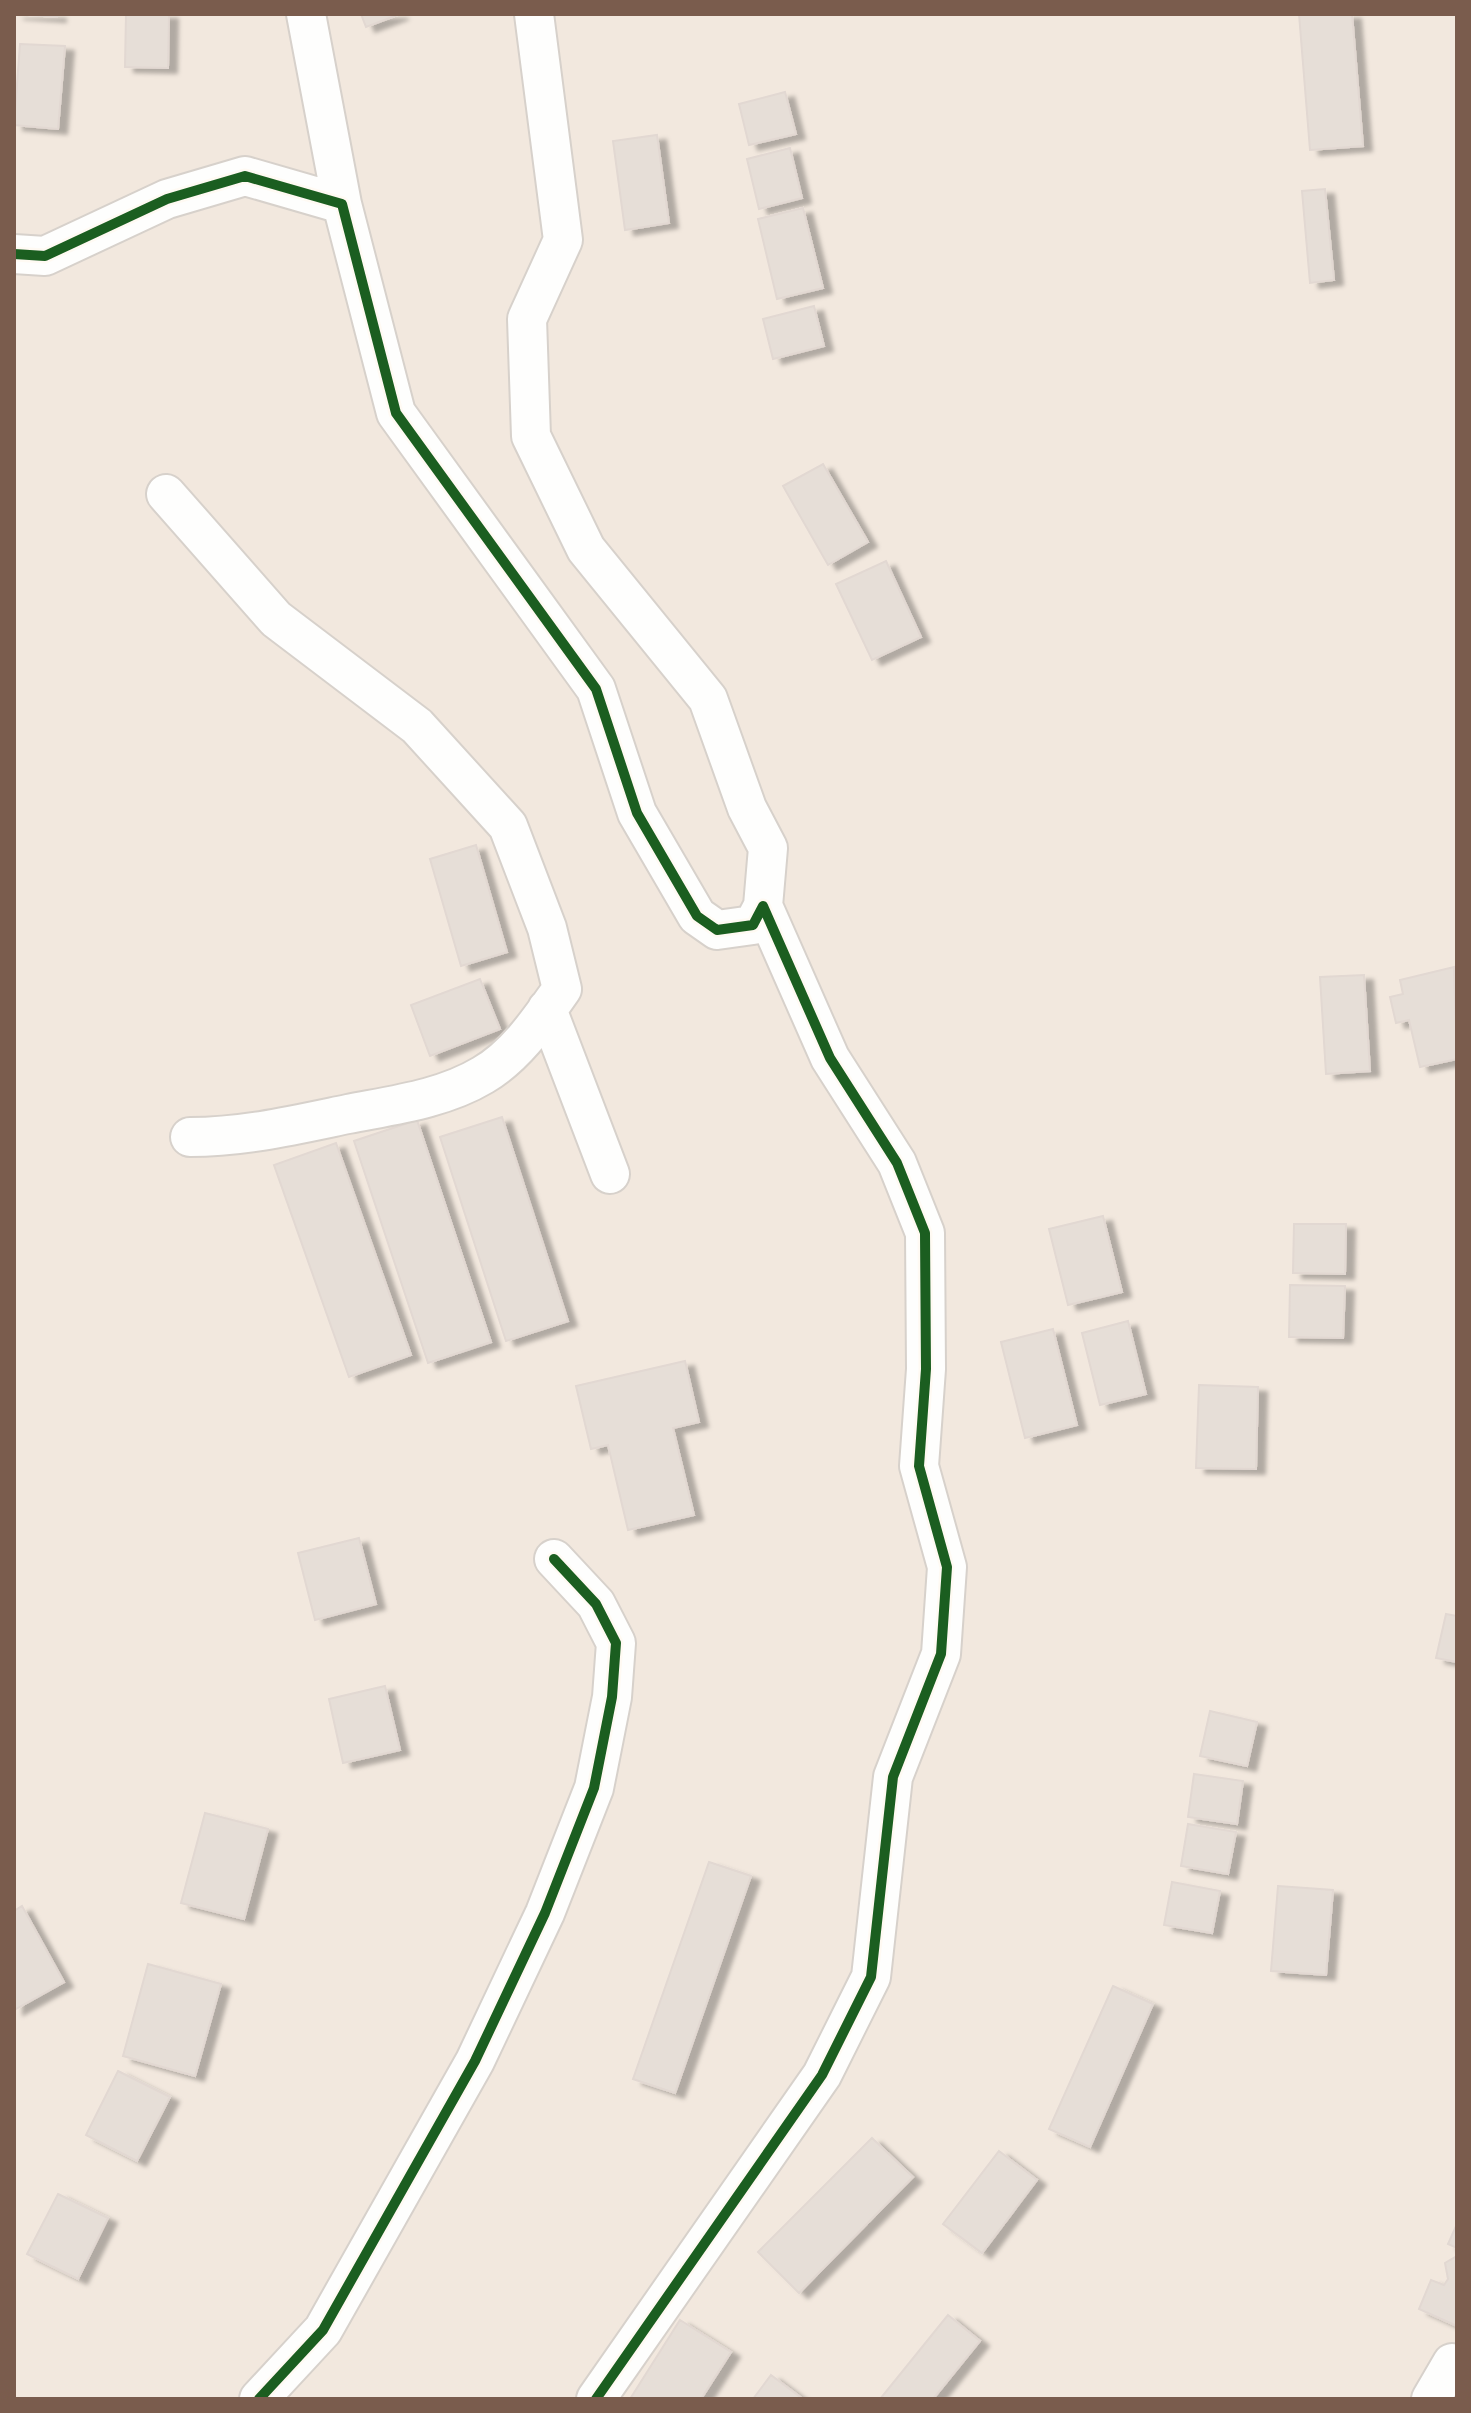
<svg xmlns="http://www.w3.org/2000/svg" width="1471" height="2413" font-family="Roboto,sans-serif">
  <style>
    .residential { fill: #f2e8de }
    .building { fill: #e6ded7; stroke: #e2d8d2; stroke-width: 2; filter: url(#shadow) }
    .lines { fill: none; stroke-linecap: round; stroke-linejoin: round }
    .minor-casing { stroke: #d7d1cb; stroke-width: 42 }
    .minor { stroke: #fefefd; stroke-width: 38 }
    .cycleway-casing { stroke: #fffaf3; stroke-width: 15 }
    .cycleway { stroke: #1b5e20; stroke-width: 10 }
  </style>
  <defs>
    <filter id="shadow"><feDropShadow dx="9" dy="5" stdDeviation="2" flood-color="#0004"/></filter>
  </defs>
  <rect width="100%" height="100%" fill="#f9f5f0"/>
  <path class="residential" d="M 14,14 L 1457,14 L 1457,2399 L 14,2399 Z"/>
  <path class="building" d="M 14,14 L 57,14 L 57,17 Z
    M 126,14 L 169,14 L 168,68 L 125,67 Z
    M 361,14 L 400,14 L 366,27 Z
    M 1299,14 L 1352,14 L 1363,146 L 1310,150 Z
    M 20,44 L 65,46 L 58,129 L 14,125 Z
    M 785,92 L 796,134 L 749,145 L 739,104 Z
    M 657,135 L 669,223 L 625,230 L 613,141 Z
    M 790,148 L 802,198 L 759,209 L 747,159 Z
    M 1325,189 L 1334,280 L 1310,283 L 1302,191 Z
    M 803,208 L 823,288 L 777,299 L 758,219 Z
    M 814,306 L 824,346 L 773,359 L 763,319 Z
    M 823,464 L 868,542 L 828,565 L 783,486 Z
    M 886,561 L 921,637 L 872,660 L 836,584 Z
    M 476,845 L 507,952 L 461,966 L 430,859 Z
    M 1454,967 L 1457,1059 L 1420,1067 L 1409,1020 L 1396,1023 L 1390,997 L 1403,994 L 1400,980 Z
    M 1364,975 L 1370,1071 L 1326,1074 L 1320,977 Z
    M 480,979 L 500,1029 L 430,1056 L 411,1005 Z
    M 502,1117 L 568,1321 L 506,1341 L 440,1137 Z
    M 417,1120 L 491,1342 L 428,1363 L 354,1141 Z
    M 336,1143 L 411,1355 L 349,1377 L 274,1165 Z
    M 1103,1216 L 1122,1292 L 1068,1305 L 1049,1229 Z
    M 1294,1224 L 1346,1224 L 1345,1274 L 1293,1273 Z
    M 1290,1285 L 1345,1286 L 1343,1338 L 1289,1337 Z
    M 1128,1321 L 1146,1394 L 1100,1405 L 1082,1333 Z
    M 1053,1329 L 1077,1425 L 1025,1438 L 1001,1342 Z
    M 685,1361 L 699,1422 L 673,1428 L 694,1515 L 628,1530 L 608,1445 L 591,1449 L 576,1386 Z
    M 1199,1385 L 1258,1387 L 1256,1469 L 1196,1468 Z
    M 359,1538 L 376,1604 L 315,1620 L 298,1553 Z
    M 1446,1614 L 1457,1616 L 1457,1662 L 1436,1658 Z
    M 385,1686 L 400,1750 L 343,1763 L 329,1699 Z
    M 1210,1711 L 1257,1722 L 1247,1766 L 1200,1756 Z
    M 1194,1774 L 1243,1781 L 1237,1824 L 1188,1817 Z
    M 205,1813 L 268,1829 L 244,1919 L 181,1903 Z
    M 1188,1824 L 1236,1832 L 1228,1874 L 1181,1866 Z
    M 709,1862 L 751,1876 L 675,2093 L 633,2079 Z
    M 1172,1882 L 1220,1891 L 1212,1933 L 1164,1925 Z
    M 1278,1886 L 1333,1890 L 1326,1975 L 1271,1971 Z
    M 22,1906 L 64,1982 L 14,2010 L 14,1911 Z
    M 148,1964 L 221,1984 L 195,2076 L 123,2056 Z
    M 1113,1986 L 1153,2004 L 1090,2147 L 1049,2129 Z
    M 118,2071 L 170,2097 L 137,2161 L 86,2135 Z
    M 872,2138 L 913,2177 L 799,2293 L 758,2252 Z
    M 999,2151 L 1037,2180 L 982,2253 L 943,2224 Z
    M 58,2194 L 108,2218 L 78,2279 L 27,2254 Z
    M 1457,2224 L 1457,2248 L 1448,2244 Z
    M 1457,2256 L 1457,2326 L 1419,2309 L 1431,2280 L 1444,2285 L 1448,2279 L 1445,2263 Z
    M 948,2315 L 980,2341 L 933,2399 L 880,2399 Z
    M 680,2320 L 731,2352 L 701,2399 L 630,2399 Z
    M 771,2375 L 803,2399 L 753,2399 Z"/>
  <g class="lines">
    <g class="minor-casing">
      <path id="minor" d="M 306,14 L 342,204
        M 534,14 L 563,240 L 527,319 L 531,436 L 586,549 L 708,699 L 747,808 L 768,848 L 763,906
        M 14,254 L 45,256 L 167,199 L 245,176 L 342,204 L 396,413 L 596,689 L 637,813 L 697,916 L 717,930 L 753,925 L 763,906 L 830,1058 L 897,1163 L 925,1233 L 926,1369 L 919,1466 L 947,1567 L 941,1654 L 893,1777 L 871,1977 L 822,2075 L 596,2399
        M 166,494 L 276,619 L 417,726 L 508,826 L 547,928 L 562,989 C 540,1020 517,1055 483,1075 C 443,1099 394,1105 348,1114 C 295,1125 244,1137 190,1137
        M 547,1009 L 610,1174
        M 259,2399 L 323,2330 L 475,2061 L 545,1913 L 594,1788 L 612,1697 L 616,1643 L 596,1604 L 554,1559
        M 1431,2399 L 1452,2363"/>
    </g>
    <use href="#minor" class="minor"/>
    <g class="cycleway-casing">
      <path id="cycleway" d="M 14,254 L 45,256 L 167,199 L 245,176 L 342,204 L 396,413 L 596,689 L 637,813 L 697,916 L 717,930 L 753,925 L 763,906 L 830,1058 L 897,1163 L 925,1233 L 926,1369 L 919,1466 L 947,1567 L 941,1654 L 893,1777 L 871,1977 L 822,2075 L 596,2399
        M 259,2399 L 323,2330 L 475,2061 L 545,1913 L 594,1788 L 612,1697 L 616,1643 L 596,1604 L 554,1559"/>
    </g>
    <use href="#cycleway" class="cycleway"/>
  </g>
  <rect width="1471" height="2413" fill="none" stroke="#7a5c4d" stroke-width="32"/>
</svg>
